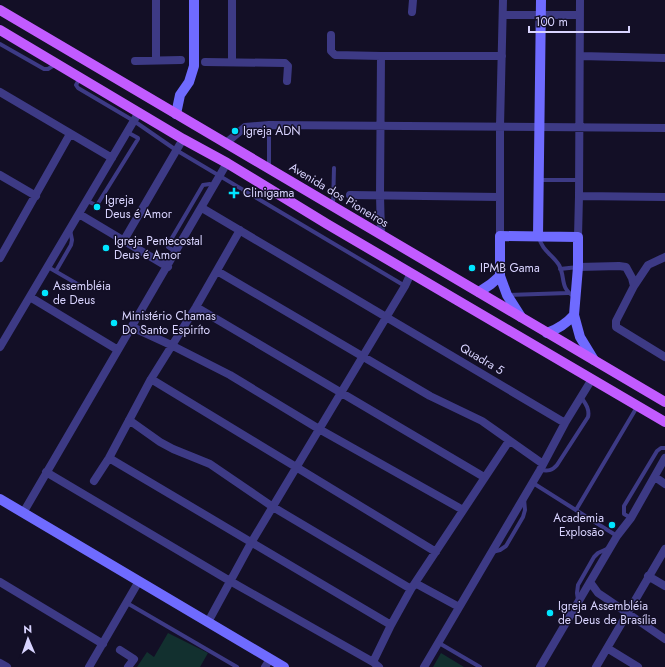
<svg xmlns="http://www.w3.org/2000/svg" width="665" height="667" font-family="Jost,sans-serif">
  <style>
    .green { fill: #12302f }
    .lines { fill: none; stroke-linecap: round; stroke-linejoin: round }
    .lane { stroke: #3d3a85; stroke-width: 4 }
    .street { stroke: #3d3a85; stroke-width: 8 }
    .secondary { stroke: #6f6bff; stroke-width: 10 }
    .primary { stroke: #c25bff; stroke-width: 10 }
    .poi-dot { fill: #00e5ff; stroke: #130f26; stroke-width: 1.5 }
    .labels { text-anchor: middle; stroke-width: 3; stroke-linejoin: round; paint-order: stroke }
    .poi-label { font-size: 12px; fill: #d9d4ff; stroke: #130f26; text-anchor: start }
    .street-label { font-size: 12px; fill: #d9d4ff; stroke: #130f26 }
  </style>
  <rect width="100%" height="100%" fill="#130f26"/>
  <path class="green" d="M 168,633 L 208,653 L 200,667 L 137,667 L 147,652 L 154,657 Z
    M 441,653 L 464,667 L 433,667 Z"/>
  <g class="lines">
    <path class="lane" d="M 0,44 L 44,69 L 48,69 L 56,64
      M 80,78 L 76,85 L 78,88 L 134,121 L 176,150 L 405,286
      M 269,125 L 269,168
      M 539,180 L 579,180
      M 87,201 L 96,205 L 97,205 L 138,139 L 138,138 L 127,132
      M 333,206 L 334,168
      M 539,237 C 542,251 552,254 559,265 C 566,278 559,288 575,297
      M 176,252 L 168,247 L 169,243 L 203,185 L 210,184 L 214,188
      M 48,267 L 86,289
      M 560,269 L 578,267
      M 56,271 L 71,245 L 72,240 L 70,230
      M 508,295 L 568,293
      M 540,470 C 548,471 552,471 557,465 L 588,417 C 590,409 585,403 581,397
      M 533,483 L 617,536
      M 576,510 L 637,407
      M 631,518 L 624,514 L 624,506 L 657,451 L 661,448 L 665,448
      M 492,552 L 500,550 L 506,546 L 523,517 L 525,510 L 524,499
      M 578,600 L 577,593 L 578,585 L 594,557 L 598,553 L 609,548
      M 127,603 L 237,667
      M 439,643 L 480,667"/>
    <path class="street" d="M 156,0 L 156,60
      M 412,12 L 413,0
      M 503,15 L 580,15
      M 331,35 L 331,51 L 335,55 L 381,56 L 380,195 L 381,235
      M 381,56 L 502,56
      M 580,56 L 665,58
      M 135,61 L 181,60
      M 205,62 L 285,63 L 288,66 L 287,81
      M 232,62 L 232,0
      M 0,92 L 112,158
      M 226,143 L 245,127 L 269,125 L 665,128
      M 0,175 L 36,196
      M 350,195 L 500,197
      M 579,196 L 665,197
      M 202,208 L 565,423
      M 79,214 L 168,267
      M 500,236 L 500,126 L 503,0
      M 578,237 L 579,196 L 580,0
      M 124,240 L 183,139
      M 0,258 L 70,134
      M 578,267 L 619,266 L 626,267 L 632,278 L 634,286 L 616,321 L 616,327 L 665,357
      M 217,271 L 430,396 L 482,421 L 543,464
      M 634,286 L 648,265 L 665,257
      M 30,297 L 118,350
      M 196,307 L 484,477
      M 132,327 L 171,345 L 230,375 L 319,429 L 463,510
      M 0,347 L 139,112
      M 151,379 L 436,552
      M 129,420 L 160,442 L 173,449 L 210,464 L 273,507 L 411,589
      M 109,458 L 391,625
      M 46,472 L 230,581 L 373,662 L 379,667
      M 655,477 L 665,484
      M 94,481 L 109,458 L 151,379 L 196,307 L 240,230
      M 23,513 L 227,163
      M 648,576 L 665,586
      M 0,582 L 103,644
      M 590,582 L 598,593 L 607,599 L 665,639
      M 415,583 L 459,607
      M 208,622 L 251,543 L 387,316 L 405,286 L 411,273
      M 607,648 L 638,667
      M 120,650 L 134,659 L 128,667
      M 373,662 L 391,625 L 411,589 L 509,441
      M 0,663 L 7,667
      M 89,667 L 139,581
      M 265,667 L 270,659
      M 424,667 L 540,470 L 565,423 L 592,379
      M 540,667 L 617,536 L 631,518 L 665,458
      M 596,667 L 665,549"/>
    <path class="secondary" d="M 176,114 L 180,95 L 189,82 L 194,66 L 194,0
      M 538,236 L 541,0
      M 479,292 L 491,284 L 500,276
      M 521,317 L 507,295 L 500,276 L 500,236 L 578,237 L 578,267 L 574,315 L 580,337 L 594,360
      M 547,333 C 558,329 566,324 574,315
      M 0,499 L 284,667"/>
    <path class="primary" d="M 0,10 L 665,402
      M 0,30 L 183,139 L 227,163 L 327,224 L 665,422"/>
  </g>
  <g class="poi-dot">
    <circle cx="235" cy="131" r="4"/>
    <path d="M232 187h4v4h4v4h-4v4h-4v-4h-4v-4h4z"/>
    <circle cx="97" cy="207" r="4"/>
    <circle cx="106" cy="248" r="4"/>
    <circle cx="472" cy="268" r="4"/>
    <circle cx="45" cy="293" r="4"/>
    <circle cx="114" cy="323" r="4"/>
    <circle cx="612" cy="525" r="4"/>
    <circle cx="550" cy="613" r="4"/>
  </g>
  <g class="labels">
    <g class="poi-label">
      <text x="243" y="135">Igreja ADN</text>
      <text x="243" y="197">Clinigama</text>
      <text x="105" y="204">Igreja<tspan x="105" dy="14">Deus é Amor</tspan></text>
      <text x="114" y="245">Igreja Pentecostal<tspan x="114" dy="14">Deus é Amor</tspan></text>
      <text x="480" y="272">IPMB Gama</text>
      <text x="53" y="290">Assembléia<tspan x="53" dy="14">de Deus</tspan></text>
      <text x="122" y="320">Ministério Chamas<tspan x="122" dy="14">Do Santo Espiríto</tspan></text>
      <text x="604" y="522" text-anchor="end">Academia<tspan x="604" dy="14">Explosão</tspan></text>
      <text x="558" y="610">Igreja Assembléia<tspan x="558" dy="14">de Deus de Brasília</tspan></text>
    </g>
    <g class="street-label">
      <text transform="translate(339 195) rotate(31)" y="4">Avenida dos Pioneiros</text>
      <text transform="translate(482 359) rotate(31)" y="4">Quadra 5</text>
    </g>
  </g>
  <g transform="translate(28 639) rotate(358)" stroke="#130f26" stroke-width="3" paint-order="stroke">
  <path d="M0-3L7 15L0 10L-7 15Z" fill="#d9d4ff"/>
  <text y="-6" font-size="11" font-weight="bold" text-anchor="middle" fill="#d9d4ff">N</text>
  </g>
  <path d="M529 26v6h100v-6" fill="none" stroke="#d9d4ff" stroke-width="2"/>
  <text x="535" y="26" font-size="12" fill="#d9d4ff" stroke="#130f26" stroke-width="3" paint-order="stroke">100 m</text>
</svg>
